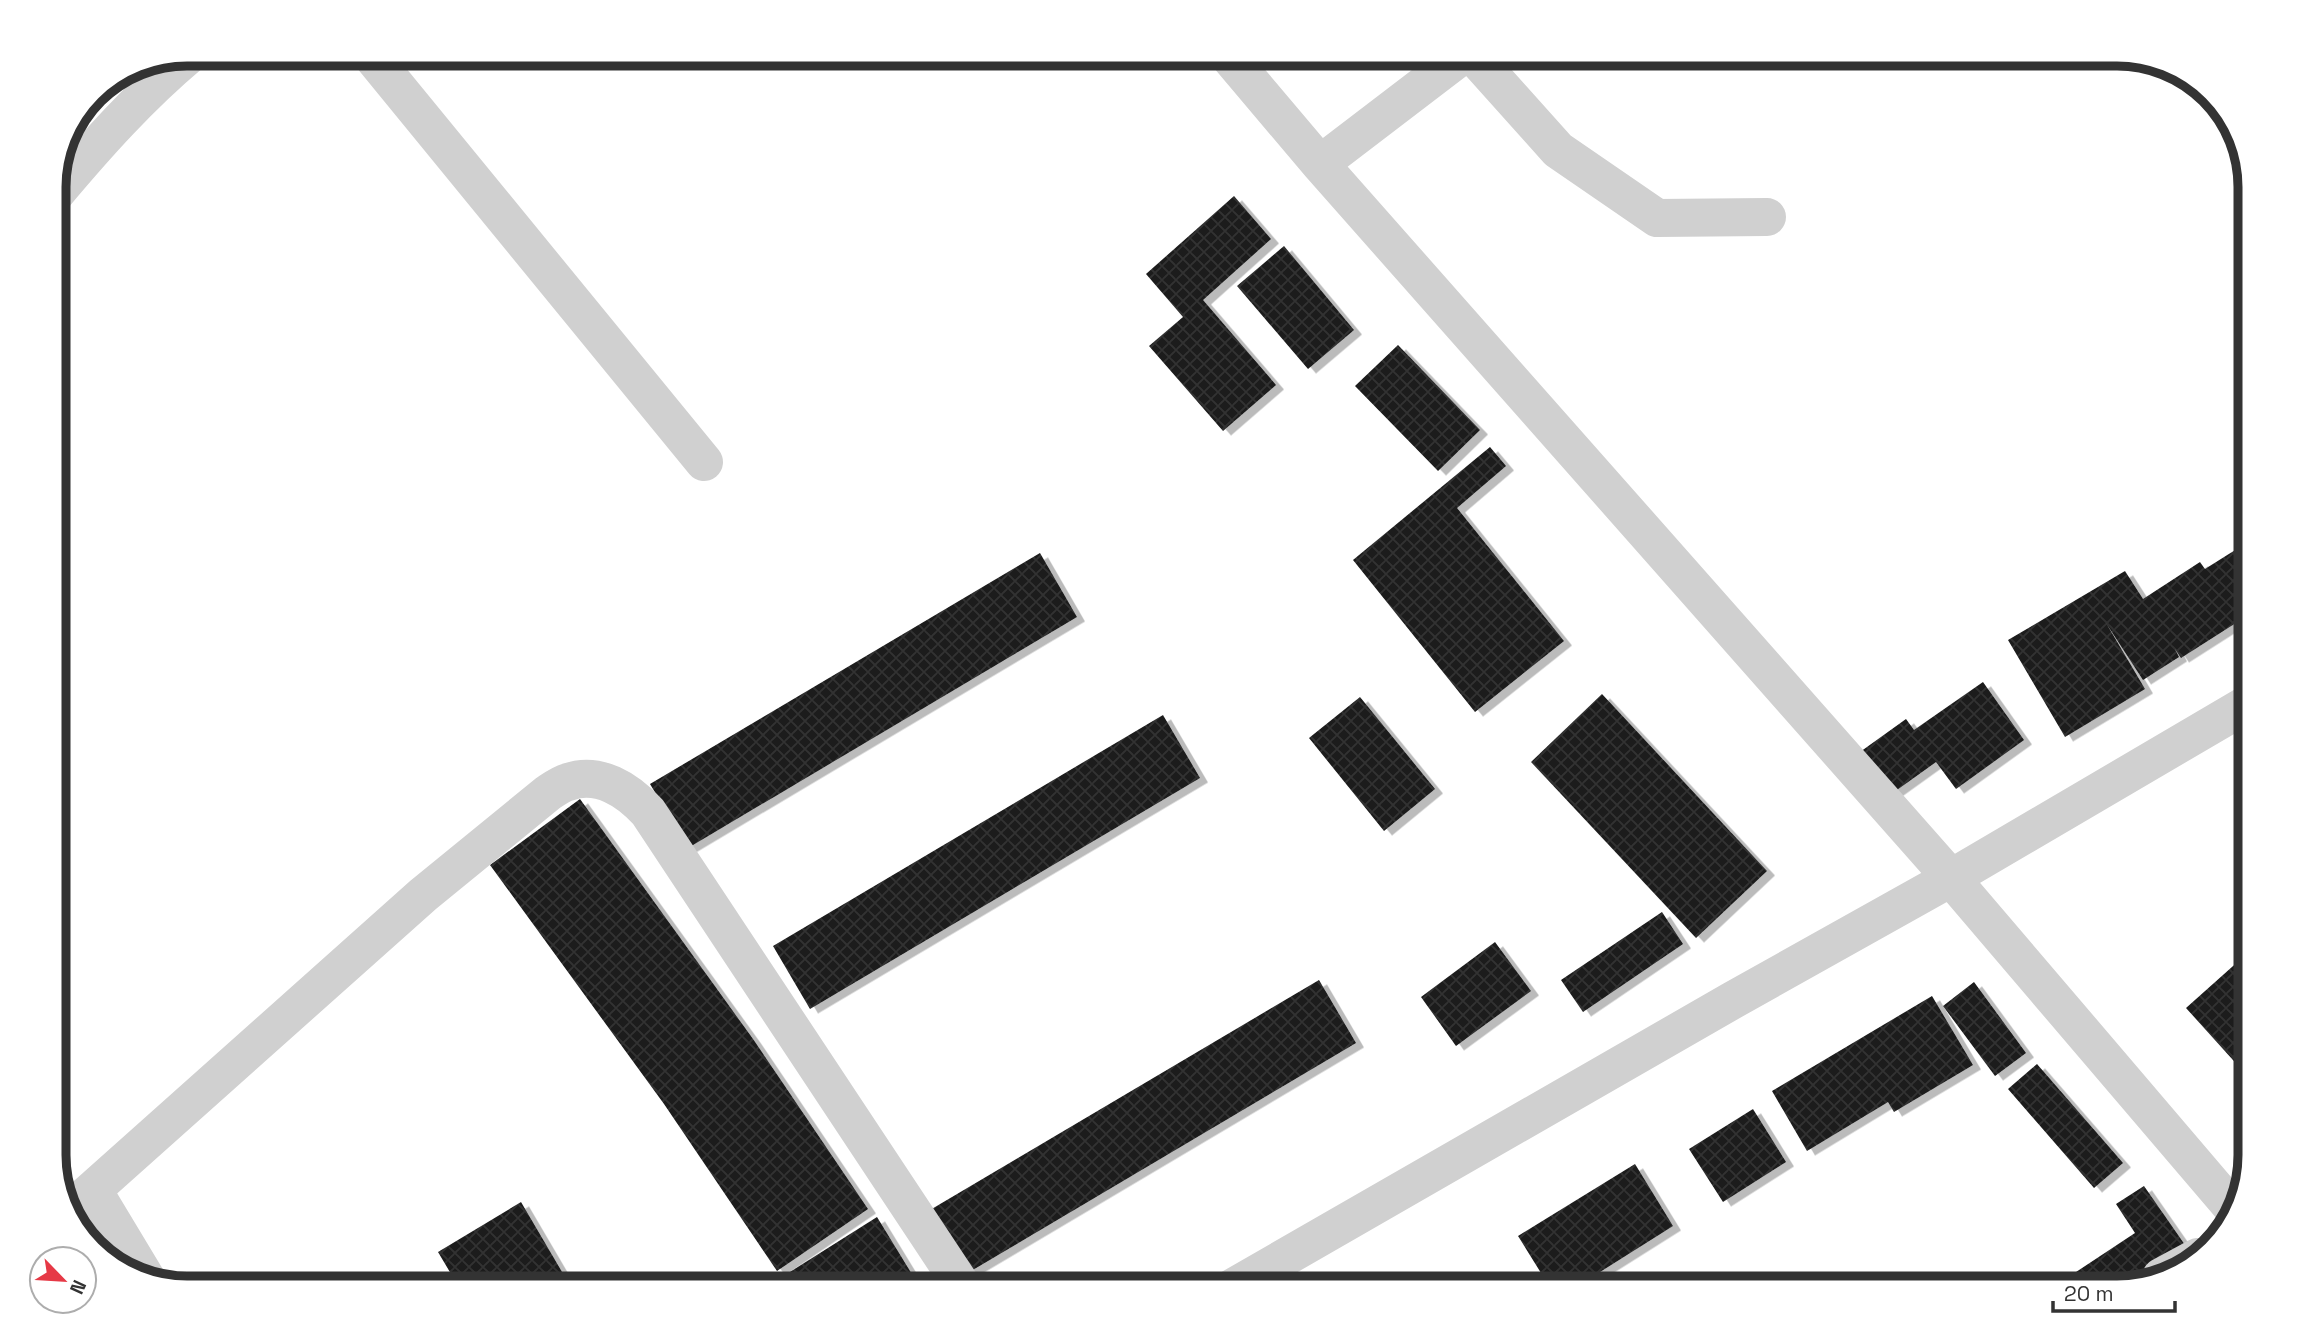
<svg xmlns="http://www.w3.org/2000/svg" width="2305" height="1343" font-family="'Space Grotesk',sans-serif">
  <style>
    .building { fill: url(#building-cross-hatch); filter: url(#shadow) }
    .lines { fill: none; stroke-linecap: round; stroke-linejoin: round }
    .minor { stroke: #d0d0d0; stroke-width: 38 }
    .rim { fill: none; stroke: #333; stroke-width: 9 }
  </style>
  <defs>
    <pattern id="building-cross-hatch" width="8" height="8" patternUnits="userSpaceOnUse" patternTransform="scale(1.75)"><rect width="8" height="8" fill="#1a1a1a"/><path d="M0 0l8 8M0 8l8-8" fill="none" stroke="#333"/></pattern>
    <filter id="shadow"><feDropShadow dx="8" dy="4.5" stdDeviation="0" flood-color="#0004"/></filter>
  </defs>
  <rect width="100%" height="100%" fill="#fff"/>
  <path class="building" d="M 1234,196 L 1271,239 L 1203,300 L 1276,385 L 1223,431 L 1149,346 L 1183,317 L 1146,274 Z
    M 1284,246 L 1354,330 L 1308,369 L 1237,286 Z
    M 1398,345 L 1480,430 L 1438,471 L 1355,386 Z
    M 1490,447 L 1506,466 L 1457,508 L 1564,641 L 1475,712 L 1353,560 Z
    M 2240,547 L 2251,564 L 2251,607 L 2236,616 L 2239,621 L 2181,658 L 2175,649 L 2179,657 L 2143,680 L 2106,623 L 2145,689 L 2065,737 L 2008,640 L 2125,571 L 2143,599 L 2200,562 L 2205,569 Z
    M 1040,553 L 1077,617 L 688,848 L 650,784 Z
    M 1983,682 L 2024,740 L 1956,789 L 1936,762 L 1890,795 L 1860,752 L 1906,719 L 1914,730 Z
    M 1602,694 L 1767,871 L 1696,938 L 1531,762 Z
    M 1360,697 L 1435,789 L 1384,831 L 1309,738 Z
    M 1163,715 L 1200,778 L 810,1009 L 773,946 Z
    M 580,799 L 753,1039 L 868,1209 L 777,1271 L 664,1104 L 490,865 Z
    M 1662,912 L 1683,944 L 1583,1012 L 1561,980 Z
    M 1495,942 L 1531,991 L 1456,1046 L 1421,997 Z
    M 2251,950 L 2251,1080 L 2186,1008 Z
    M 1319,980 L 1356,1043 L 966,1274 L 930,1210 Z
    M 1974,982 L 2026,1053 L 1995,1076 L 1943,1006 Z
    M 1932,996 L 1973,1065 L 1894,1112 L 1888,1102 L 1807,1151 L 1772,1091 Z
    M 2037,1064 L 2123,1163 L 2094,1188 L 2008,1089 Z
    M 1753,1109 L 1786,1162 L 1723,1202 L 1689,1149 Z
    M 1635,1164 L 1673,1226 L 1573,1289 L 1551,1289 L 1518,1236 Z
    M 2144,1186 L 2185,1245 L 2111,1289 L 2081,1289 L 2073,1274 L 2135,1233 L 2116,1204 Z
    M 521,1202 L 572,1289 L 460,1289 L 438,1252 Z
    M 877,1217 L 921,1289 L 763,1289 Z
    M 1448,1274 L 1457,1289 L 1424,1289 Z"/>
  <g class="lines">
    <path class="minor" d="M 370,54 L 704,462
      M 1227,54 L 1320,164 L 1951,878 L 2236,1212
      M 1472,54 L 1558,150 L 1657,218 L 1767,217
      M 1320,164 L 1464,54
      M 55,194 C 97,144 140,96 190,54
      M 93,1190 L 146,1278
      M 70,1210 L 423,895 L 548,793 C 554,789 561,784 568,782 C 599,771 628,790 648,812 L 964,1289
      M 2161,1277 L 2198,1257
      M 1230,1289 L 1733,1000 L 1951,878 L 2251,702"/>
  </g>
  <path d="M0 0H2305V1343H0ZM187 66H2117A121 121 0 0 1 2238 187V1155A121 121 0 0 1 2117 1276H187A121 121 0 0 1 66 1155V187A121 121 0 0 1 187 66Z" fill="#fff" fill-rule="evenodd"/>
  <path class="rim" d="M187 66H2117A121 121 0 0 1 2238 187V1155A121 121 0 0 1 2117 1276H187A121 121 0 0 1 66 1155V187A121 121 0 0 1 187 66Z"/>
  <g transform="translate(63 1280) rotate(115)"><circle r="33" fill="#ffffff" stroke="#adadad" stroke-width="2"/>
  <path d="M0-5L12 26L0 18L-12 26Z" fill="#e63946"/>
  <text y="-10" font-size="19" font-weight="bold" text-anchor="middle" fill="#333333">N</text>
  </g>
  <path d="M2053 1301v10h122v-10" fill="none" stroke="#333333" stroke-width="3.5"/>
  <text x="2064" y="1301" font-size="21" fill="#333333" stroke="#ffffff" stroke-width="5" paint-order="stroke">20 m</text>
</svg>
